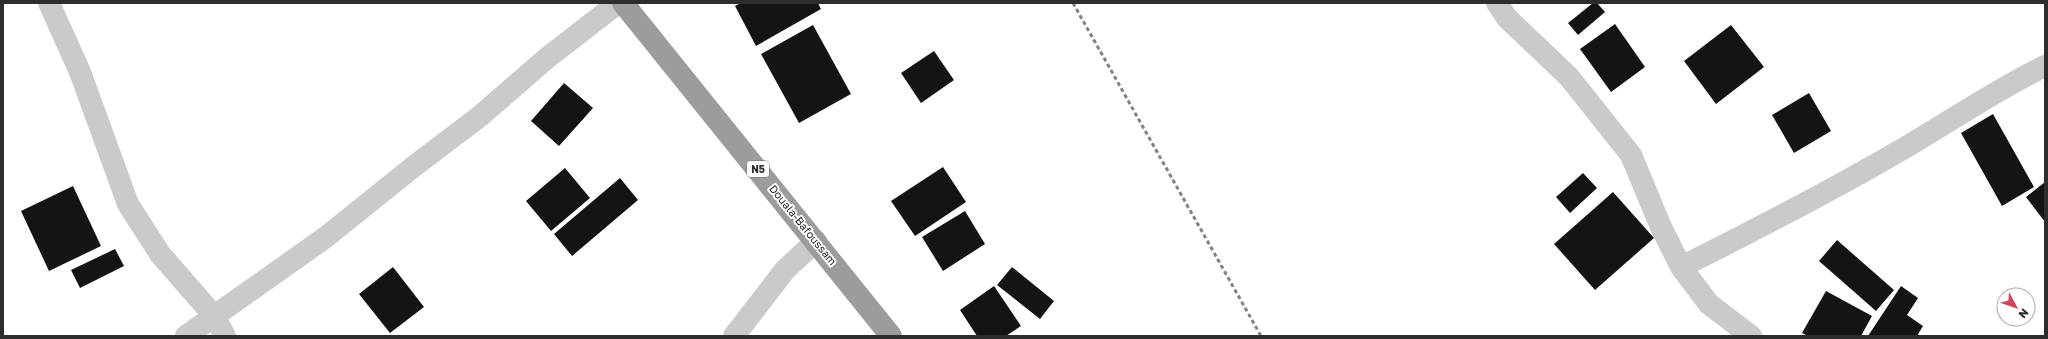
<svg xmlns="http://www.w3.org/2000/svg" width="2048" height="339" font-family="'Golos Text',sans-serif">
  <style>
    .building { fill: #141414 }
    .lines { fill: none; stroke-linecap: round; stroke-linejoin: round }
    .minor { stroke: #cacaca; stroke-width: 22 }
    .trunk { stroke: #9c9c9c; stroke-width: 22 }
    .rail { stroke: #828282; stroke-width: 3; stroke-dasharray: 4 3; stroke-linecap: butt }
    .labels { text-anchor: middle; stroke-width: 4; stroke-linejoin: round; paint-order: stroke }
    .shield { fill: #fff; stroke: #6c6c6c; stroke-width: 1 }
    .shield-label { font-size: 10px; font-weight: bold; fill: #2d2d2d }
    .street-label { font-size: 11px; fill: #2d2d2d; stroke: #fff }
  </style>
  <rect width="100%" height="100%" fill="#fff"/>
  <path class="building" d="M 741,3 L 818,3 L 821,9 L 756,46 L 735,6 Z
    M 1593,3 L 1597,3 L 1605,12 L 1578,35 L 1568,23 Z
    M 1615,24 L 1645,67 L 1611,92 L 1580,49 Z
    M 813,25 L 851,94 L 799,123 L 761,54 Z
    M 1731,25 L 1764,67 L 1716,104 L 1684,61 Z
    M 934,51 L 954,80 L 921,103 L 901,73 Z
    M 564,83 L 593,108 L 559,146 L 531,121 Z
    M 1809,93 L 1831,131 L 1794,153 L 1772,115 Z
    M 1993,114 L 2034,187 L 2002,206 L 1961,133 Z
    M 943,167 L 966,202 L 915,236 L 891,201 Z
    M 565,168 L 590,198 L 551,231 L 526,201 Z
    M 1583,173 L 1597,188 L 1570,213 L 1556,197 Z
    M 620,178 L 638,200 L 572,256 L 554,234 Z
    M 2045,182 L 2045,222 L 2026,197 Z
    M 73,186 L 101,246 L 49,271 L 21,211 Z
    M 1613,192 L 1654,238 L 1595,290 L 1554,244 Z
    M 965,211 L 985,244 L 943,271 L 922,237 Z
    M 1837,240 L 1894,290 L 1876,311 L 1819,261 Z
    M 115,249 L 124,266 L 80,288 L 71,270 Z
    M 393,267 L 424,307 L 390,333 L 359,294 Z
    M 1012,267 L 1054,301 L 1040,319 L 997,285 Z
    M 994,286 L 1021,326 L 1006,336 L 977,336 L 960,310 Z
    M 1901,286 L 1918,298 L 1907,315 L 1923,326 L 1917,336 L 1868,336 Z
    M 1826,291 L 1872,316 L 1861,336 L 1808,336 L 1802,333 Z"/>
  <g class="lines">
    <path class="minor" d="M 49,3 L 80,72 L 128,204 L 160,254 L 215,317 L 225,336
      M 1497,3 L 1507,18 L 1569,77 L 1631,155 L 1661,227 L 1681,267 C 1757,229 1833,190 1906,147 C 1952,120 1997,89 2045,66
      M 1681,267 L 1709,304 L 1751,336
      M 186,336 L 326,237 L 413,167 L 479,117 L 547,58 L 618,3
      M 734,336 L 785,270 L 816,241"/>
    <path class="trunk" d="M 623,3 L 891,336"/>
    <path class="rail" d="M 1073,3 L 1261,336"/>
  </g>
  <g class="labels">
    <rect class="shield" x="747" y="161" width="22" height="16" rx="3"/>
    <g class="shield-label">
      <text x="758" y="173">N5</text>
    </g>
    <g class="street-label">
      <text transform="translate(803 225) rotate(51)" y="4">Douala-Bafoussam</text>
    </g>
  </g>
  <rect width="2048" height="339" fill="none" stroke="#2d2d2d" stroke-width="8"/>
  <g transform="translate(2016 307) rotate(130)"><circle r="19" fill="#ffffff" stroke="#ababab"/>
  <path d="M0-3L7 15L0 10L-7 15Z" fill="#cf445a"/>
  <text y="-6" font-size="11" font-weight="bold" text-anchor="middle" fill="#2d2d2d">N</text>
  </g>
</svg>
